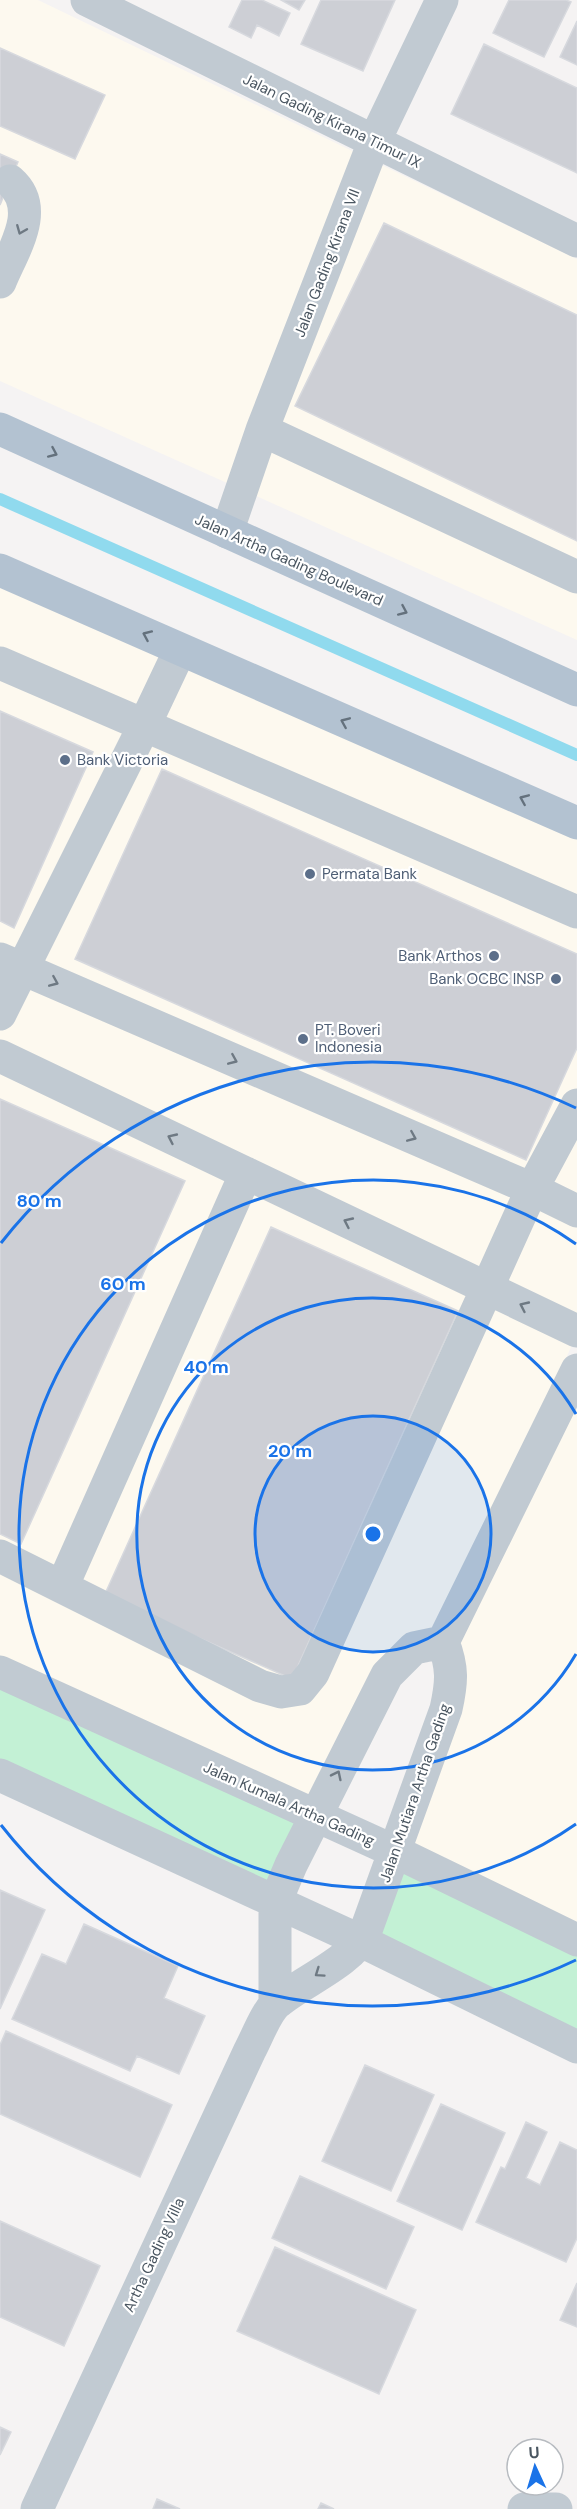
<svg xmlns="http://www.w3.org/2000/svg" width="577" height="2509" font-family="'DM Sans',sans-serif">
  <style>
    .commercial { fill: #fdf9ef }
    .green { fill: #c3f1d5 }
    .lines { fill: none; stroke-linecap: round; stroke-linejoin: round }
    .stream { stroke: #90daee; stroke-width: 12 }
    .building { fill: #cdcfd5; stroke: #d7d9de; stroke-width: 1.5 }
    .minor { stroke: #c1cad2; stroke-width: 33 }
    .major { stroke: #b3c2d1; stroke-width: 33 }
    .oneway { stroke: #6e7983 }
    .oneway2 { stroke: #64717d }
    .ring { fill: none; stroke: #1a73e8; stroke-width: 3 }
    .service-dot { fill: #5c6f8a; stroke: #fff; stroke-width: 2 }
    .labels { text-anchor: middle; stroke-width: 4.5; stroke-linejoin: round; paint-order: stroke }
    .street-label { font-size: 15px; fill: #4a5661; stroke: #fff }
    .service-label { font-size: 15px; fill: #4e5e75; stroke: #fff; text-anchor: start }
    .centre { fill: #1a73e8; stroke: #fff; stroke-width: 3 }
    .ring-label { font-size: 18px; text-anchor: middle; font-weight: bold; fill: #1a73e8; stroke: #fff; stroke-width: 4.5; stroke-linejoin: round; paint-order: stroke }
  </style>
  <rect width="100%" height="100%" fill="#f5f3f3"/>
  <path class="commercial" d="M 0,0 L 38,0 L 577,259 L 577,640 L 0,381 Z
    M 0,570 L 577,823 L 577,1333 L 451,1624 L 577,1369 L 577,1938 L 396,1852 L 446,1709 L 443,1642 L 414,1648 L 316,1817 L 0,1669 Z"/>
  <path class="green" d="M 0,1670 L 316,1817 L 274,1912 L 0,1782 Z
    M 396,1852 L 577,1938 L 577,2047 L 361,1941 Z"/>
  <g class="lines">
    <path class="stream" d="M 0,499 L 577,755"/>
  </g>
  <path class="building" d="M 242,0 L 262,0 L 290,13 L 279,36 L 257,25 L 251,38 L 229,27 Z
    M 281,0 L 305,0 L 299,10 Z
    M 321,0 L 395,0 L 363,71 L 301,44 Z
    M 509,0 L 566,0 L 571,2 L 544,57 L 493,33 Z
    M 577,21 L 577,65 L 560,57 Z
    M 484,44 L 577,88 L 577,173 L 451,114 Z
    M 0,48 L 105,95 L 75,159 L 0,126 Z
    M 0,154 L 18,162 L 0,205 Z
    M 384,223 L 577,315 L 577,541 L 295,406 Z
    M 0,711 L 93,752 L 14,928 L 0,921 Z
    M 162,769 L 577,954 L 577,1048 L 526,1160 L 75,959 Z
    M 0,1099 L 185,1181 L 21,1544 L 0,1534 Z
    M 271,1227 L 458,1311 L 292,1679 L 104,1596 Z
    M 0,1890 L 45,1910 L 0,2009 Z
    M 84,1924 L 178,1966 L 164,1998 L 205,2016 L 179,2074 L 137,2056 L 130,2071 L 12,2019 L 42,1954 L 66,1964 Z
    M 6,2031 L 172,2105 L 140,2177 L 0,2114 L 0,2045 Z
    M 365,2065 L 434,2095 L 391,2191 L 322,2161 Z
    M 441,2104 L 505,2133 L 462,2230 L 397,2201 Z
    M 526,2122 L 547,2132 L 526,2178 L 540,2185 L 560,2142 L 577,2150 L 577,2238 L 566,2262 L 476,2222 L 501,2167 L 505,2169 Z
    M 300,2176 L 414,2227 L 386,2289 L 272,2238 Z
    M 0,2221 L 100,2266 L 64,2346 L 0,2317 Z
    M 275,2247 L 416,2310 L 379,2394 L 237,2331 Z
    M 577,2283 L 577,2327 L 560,2320 Z
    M 0,2427 L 11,2432 L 0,2455 Z
    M 157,2499 L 180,2509 L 153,2509 Z
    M 321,2503 L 334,2509 L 318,2509 Z"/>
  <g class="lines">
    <path class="minor" d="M 87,0 L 577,241
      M 0,282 C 13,250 42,209 10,181
      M 262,430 L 577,577
      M 227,532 L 262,430 L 374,142 L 442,0
      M 0,663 L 577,912
      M 0,959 L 532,1189 L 577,1211
      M 0,1014 L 144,726 L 180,650
      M 0,1056 L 577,1331
      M 0,1556 L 260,1686 L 281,1692 L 300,1689 L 313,1673 L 532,1189 L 577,1105
      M 62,1587 L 246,1173
      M 0,1672 L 396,1852 L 577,1940
      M 0,1775 L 361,1941 L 577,2047
      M 275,2003 L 275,1903 L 291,1865 L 387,1675 L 414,1648 L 443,1642
      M 37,2509 L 250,2050 C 257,2037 267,2010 278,2002 C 303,1981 351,1962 365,1933 L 446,1709 C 452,1682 453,1668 443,1642 L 577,1370
      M 524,2509 L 556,2509"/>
    <path class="major" d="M 0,429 L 577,690
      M 0,570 L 577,823"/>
  </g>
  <defs><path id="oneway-chevron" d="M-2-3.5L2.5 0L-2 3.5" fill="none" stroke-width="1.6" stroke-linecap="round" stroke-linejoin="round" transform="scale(1.5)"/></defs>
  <g class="oneway">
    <use href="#oneway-chevron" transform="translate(21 230) rotate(112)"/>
    <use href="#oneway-chevron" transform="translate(54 982) rotate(23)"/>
    <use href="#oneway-chevron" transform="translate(233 1060) rotate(23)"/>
    <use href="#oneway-chevron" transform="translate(412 1137) rotate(23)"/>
    <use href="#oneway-chevron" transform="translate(172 1138) rotate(-155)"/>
    <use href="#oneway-chevron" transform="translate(348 1222) rotate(-155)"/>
    <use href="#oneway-chevron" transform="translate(524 1306) rotate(-155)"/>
    <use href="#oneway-chevron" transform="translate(337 1775) rotate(-64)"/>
    <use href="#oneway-chevron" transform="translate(319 1973) rotate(145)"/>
  </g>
  <g class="oneway2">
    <use href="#oneway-chevron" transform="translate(53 453) rotate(24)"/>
    <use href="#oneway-chevron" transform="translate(403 611) rotate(24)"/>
    <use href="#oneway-chevron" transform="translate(147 635) rotate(-156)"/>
    <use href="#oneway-chevron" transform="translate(345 722) rotate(-157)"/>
    <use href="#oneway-chevron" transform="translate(524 799) rotate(-157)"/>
  </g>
  <circle cx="373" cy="1534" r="118" fill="#1a73e8" fill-opacity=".12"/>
  <g class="ring">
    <circle cx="373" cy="1534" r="118"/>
    <path d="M576 1654A236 236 0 1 1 576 1414"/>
    <path d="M576 1824A354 354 0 1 1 576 1244"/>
    <path d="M576 1960A472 472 0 0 1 1 1825M1 1243A472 472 0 0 1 576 1108"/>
  </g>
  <g class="service-dot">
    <circle cx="65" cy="760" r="6"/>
    <circle cx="310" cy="874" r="6"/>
    <circle cx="494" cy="956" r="6"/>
    <circle cx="556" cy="979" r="6"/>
    <circle cx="303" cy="1039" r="6"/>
  </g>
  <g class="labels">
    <g class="street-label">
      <text transform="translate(332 121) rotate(26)" y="5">Jalan Gading Kirana Timur IX</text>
      <text transform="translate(327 263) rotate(-69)" y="5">Jalan Gading Kirana VII</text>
      <text transform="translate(289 560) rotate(24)" y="5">Jalan Artha Gading Boulevard</text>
      <text transform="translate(415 1793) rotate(-71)" y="5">Jalan Mutiara Artha Gading</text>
      <text transform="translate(289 1804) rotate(24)" y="5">Jalan Kumala Artha Gading</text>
      <text transform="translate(154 2255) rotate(-65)" y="5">Artha Gading Villa</text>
    </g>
    <g class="service-label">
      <text x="77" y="765">Bank Victoria</text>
      <text x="322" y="879">Permata Bank</text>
      <text x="482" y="961" text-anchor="end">Bank Arthos</text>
      <text x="544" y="984" text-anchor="end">Bank OCBC INSP</text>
      <text x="315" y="1035">PT. Boveri<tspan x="315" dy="17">Indonesia</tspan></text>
    </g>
  </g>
  <circle cx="373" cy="1534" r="9" class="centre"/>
  <g class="ring-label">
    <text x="39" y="1207">80 m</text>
    <text x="123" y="1290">60 m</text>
    <text x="206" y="1373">40 m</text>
    <text x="290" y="1457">20 m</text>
  </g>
  <g transform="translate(535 2467) rotate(356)"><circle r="28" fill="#ffffff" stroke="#b7bbc0" stroke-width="1.5"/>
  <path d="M0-4.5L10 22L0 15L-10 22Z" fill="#1a73e8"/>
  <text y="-9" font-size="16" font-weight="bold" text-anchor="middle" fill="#4a5661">U</text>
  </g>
</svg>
